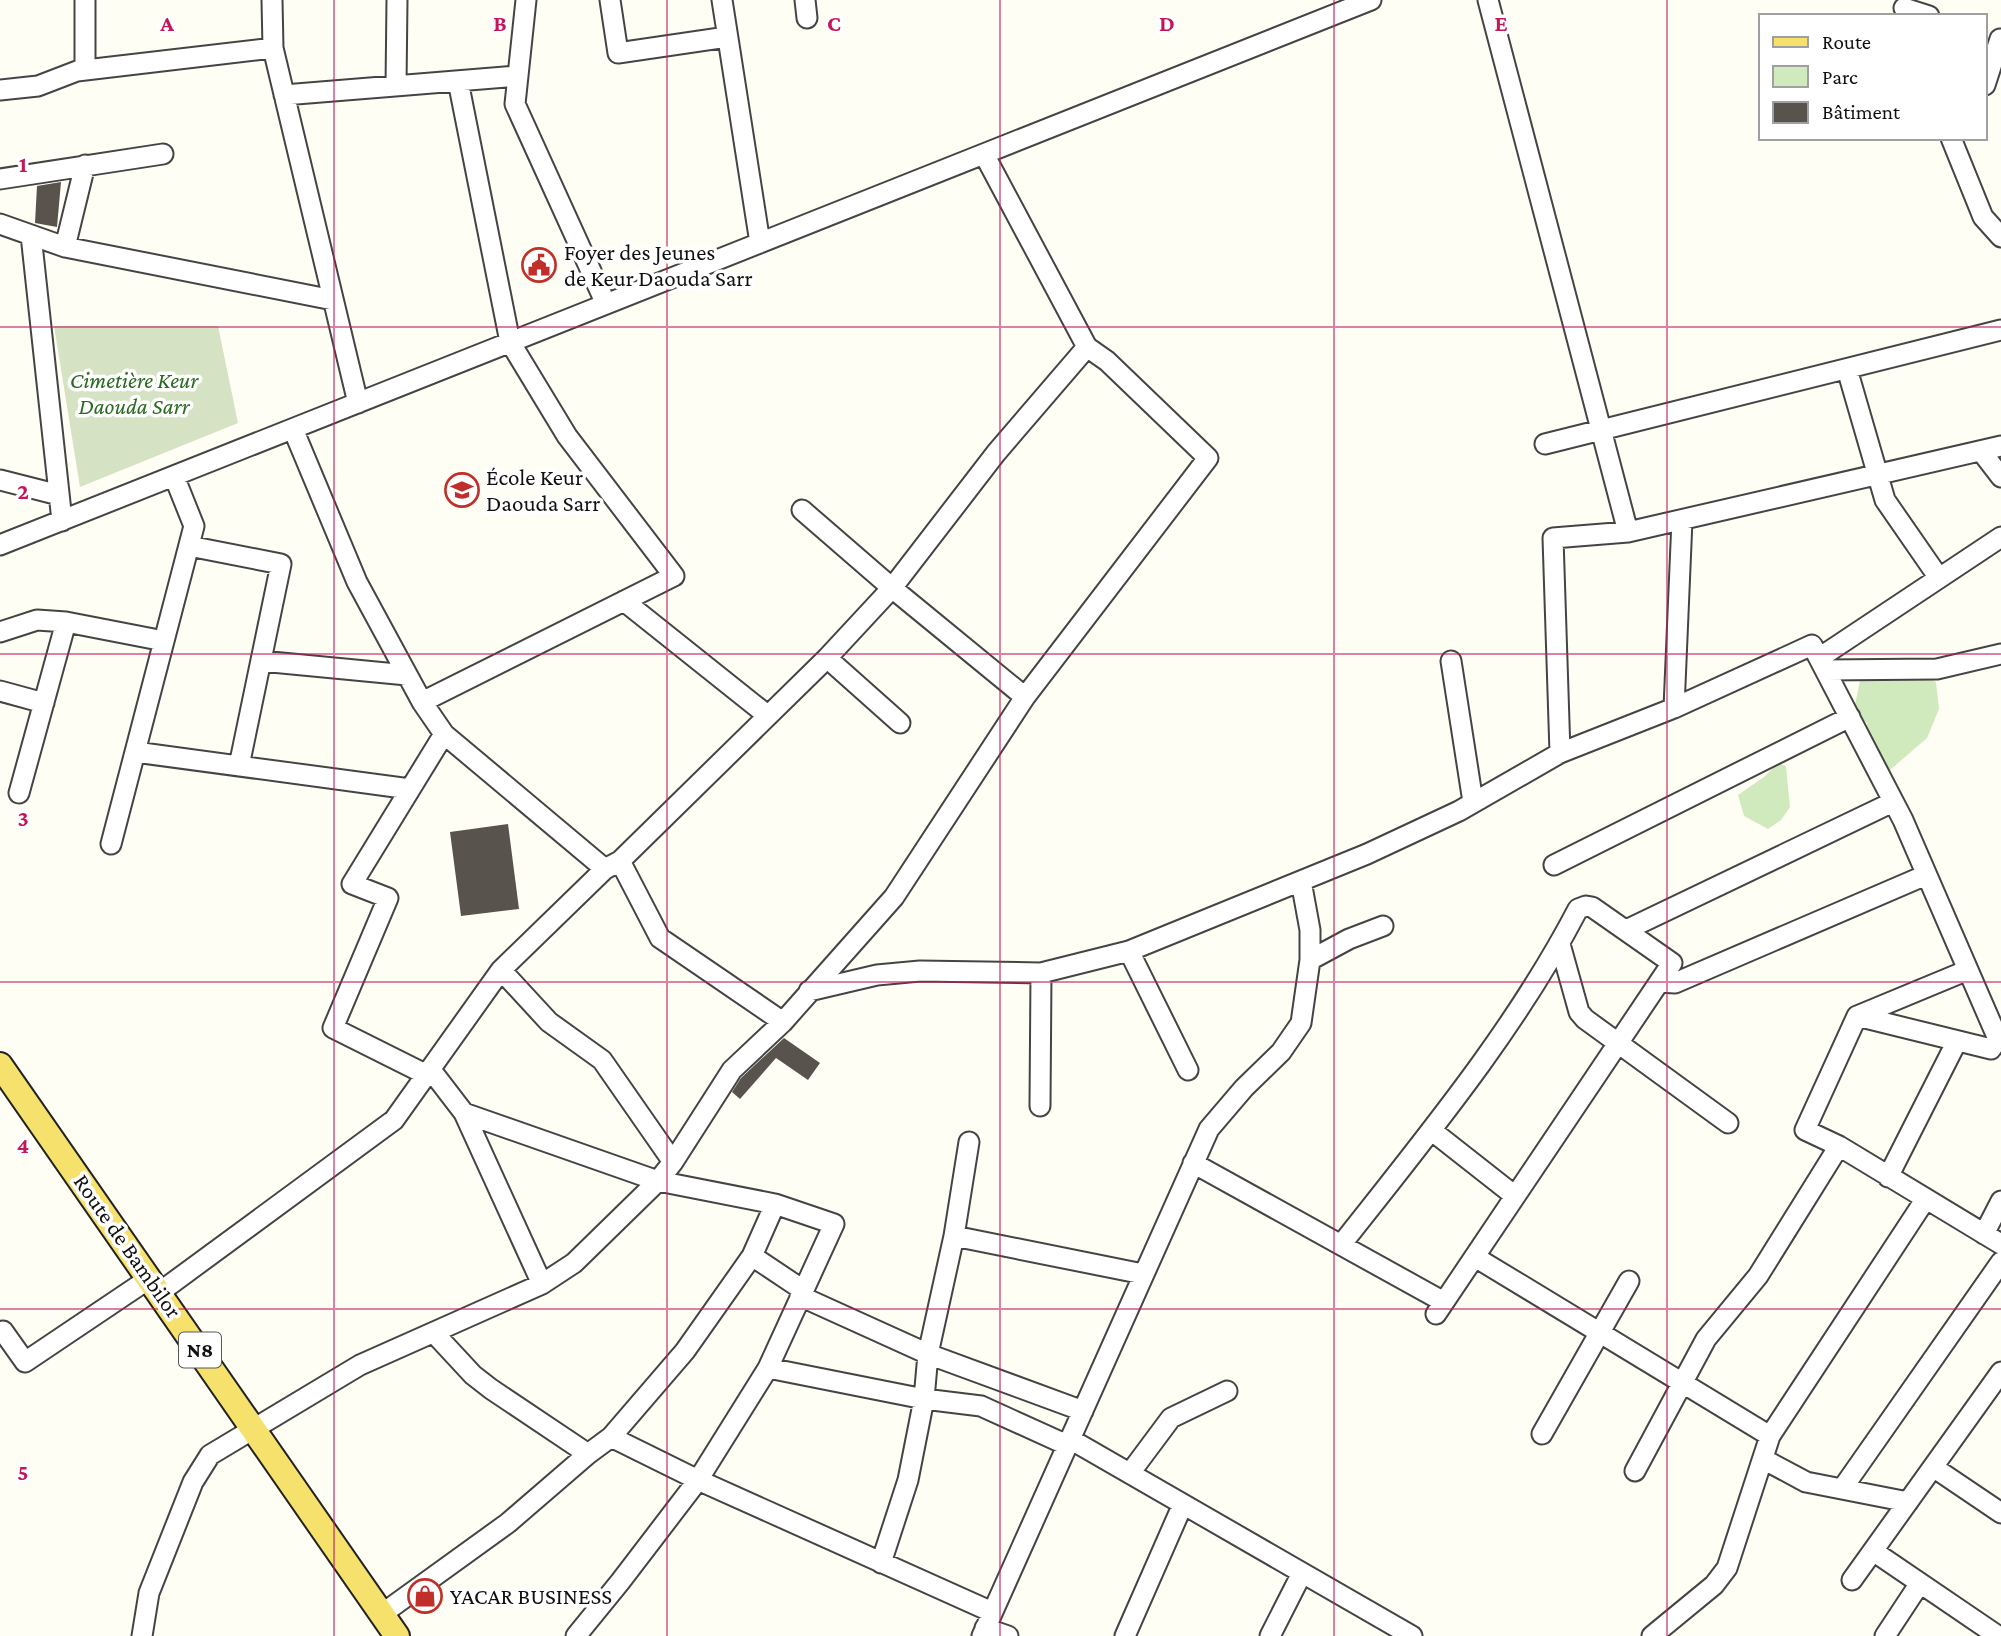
<svg xmlns="http://www.w3.org/2000/svg" width="2001" height="1636" font-family="'Crimson Pro',serif">
  <style>
    .green { fill: #d1eabd }
    .cemetery { fill: #d6e2c4 }
    .building { fill: #59534d }
    .lines { fill: none; stroke-linecap: round; stroke-linejoin: round }
    .minor-casing { stroke: #444; stroke-width: 23 }
    .major-casing { stroke: #222; stroke-width: 28 }
    .minor { stroke: #fff; stroke-width: 19 }
    .major { stroke: #f6e16d; stroke-width: 24 }
    .grid { fill: none; stroke: #c2185b; stroke-width: 2; stroke-opacity: 0.55 }
    .labels { text-anchor: middle; stroke-width: 7; stroke-linejoin: round; paint-order: stroke }
    .shield { fill: #fff; stroke: #585858; stroke-width: 2 }
    .shield-label { font-size: 21px; font-weight: bold; fill: #111 }
    .poi-label { font-size: 23px; fill: #111; stroke: #fff; text-anchor: start }
    .park-label { font-size: 23px; font-style: italic; fill: #296920; stroke: #fff }
    .street-label { font-size: 23px; fill: #111; stroke: #fff }
    .grid-label { font-size: 23px; text-anchor: middle; font-weight: bold; fill: #c2185b; stroke: #fff; stroke-width: 7; stroke-linejoin: round; paint-order: stroke }
  </style>
  <rect width="100%" height="100%" fill="#fffef4"/>
  <path class="green" d="M 1919,673 L 1936,682 L 1939,709 L 1927,738 L 1890,770 L 1868,752 L 1867,723 L 1853,715 L 1861,675 Z
    M 1778,763 L 1786,766 L 1790,807 L 1781,820 L 1768,829 L 1744,816 L 1738,795 L 1764,777 Z"/>
  <path class="cemetery" d="M 54,326 L 218,326 L 238,423 L 80,487 Z"/>
  <path class="building" d="M 61,182 L 57,227 L 35,223 L 37,186 Z
    M 508,824 L 519,909 L 461,916 L 450,832 Z
    M 784,1038 L 820,1063 L 808,1080 L 776,1058 L 740,1099 L 732,1092 L 741,1078 Z"/>
  <g class="lines">
    <g class="minor-casing">
      <path id="minor" d="M 272,0 L 273,48 L 358,403
        M 526,0 L 515,104 L 606,304
        M 610,0 L 618,53 L 727,37
        M 722,0 L 760,243
        M 805,0 L 807,18
        M 1488,0 L 1628,532
        M 1904,8 L 1929,16
        M 85,70 L 85,0
        M 1985,85 L 2000,39
        M 396,86 L 397,0
        M 0,90 L 38,86 L 77,71 L 273,48
        M 284,95 L 518,76
        M 1951,138 L 1983,217 L 2001,237
        M 0,179 L 163,154
        M 0,224 L 65,247 L 333,300
        M 31,235 L 62,521
        M 65,247 L 85,165
        M 1847,369 L 1885,500 L 1939,578
        M 293,429 L 357,582 L 422,702 L 444,734 L 605,869
        M 1545,444 L 2001,330
        M 1981,451 L 2001,477
        M 0,480 L 59,495
        M 802,510 L 892,588 L 1025,697
        M 0,545 L 1371,0
        M 189,546 L 281,564 L 239,766
        M 624,601 L 767,715
        M 0,632 L 37,620 L 66,622 L 164,641
        M 827,658 L 900,723
        M 1819,658 L 2001,537
        M 261,661 L 407,675
        M 1451,661 L 1473,802
        M 1826,670 L 1937,669 L 2001,654
        M 0,691 L 44,703
        M 422,702 L 674,576 L 567,436 L 510,342 L 458,81
        M 1674,708 L 1682,520
        M 135,752 L 410,789
        M 1560,753 L 1553,538 L 1628,532 L 2001,446
        M 19,793 L 66,622
        M 111,844 L 194,526 L 174,476
        M 620,861 L 660,938 L 783,1022
        M 1554,865 L 1850,717
        M 1301,881 L 1310,930 L 1310,960
        M 1626,930 L 1893,802
        M 1560,944 L 1579,1012 L 1585,1019 L 1728,1123
        M 1129,951 L 1188,1070
        M 501,970 L 549,1022 L 602,1060 L 673,1162
        M 1968,970 L 1857,1016 L 1805,1130 L 1839,1146 L 2001,1244
        M 1659,982 L 1675,983 L 1926,875
        M 809,991 L 877,975 L 920,971 L 1041,973 L 1129,951 L 1367,854 L 1459,811 L 1560,753 L 1674,708 L 1812,645 L 1903,820 L 1998,1039
        M 1857,1016 L 1991,1049 L 1998,1039
        M 431,1070 L 464,1113 L 542,1284
        M 427,1075 L 333,1028 L 388,898 L 352,884 L 444,734
        M 1040,1106 L 1041,973
        M 464,1113 L 658,1181 L 775,1204 L 834,1224 L 768,1368 L 698,1480 L 620,1582 L 576,1636
        M 1431,1130 L 1515,1196
        M 1193,1163 L 1444,1302
        M 1888,1177 L 1957,1041
        M 1984,1234 L 2001,1201
        M 954,1236 L 1143,1274
        M 1341,1245 C 1426,1137 1515,1030 1578,909 L 1586,906 L 1592,907 L 1672,963 L 1436,1314
        M 752,1256 L 803,1290
        M 1475,1257 L 1770,1436
        M 160,1292 L 394,1120 L 501,970 L 605,869 L 620,861 L 827,658 L 892,588 L 996,453 L 1087,347
        M 800,1296 L 928,1354 L 1083,1411
        M 434,1333 L 473,1375 L 491,1389 L 588,1454
        M 0,1334 L 3,1331 L 25,1362 L 150,1278
        M 768,1368 L 924,1399 L 981,1406 L 1067,1445
        M 1542,1434 L 1629,1281
        M 611,1437 L 698,1480 L 992,1612
        M 1070,1439 L 1412,1636
        M 1763,1459 L 1806,1482 L 1908,1502
        M 1933,1467 L 2001,1513
        M 1635,1471 L 1706,1339 L 1758,1276 L 1839,1146
        M 1130,1473 L 1171,1418 L 1227,1391
        M 1842,1489 L 2001,1262
        M 1873,1551 L 1998,1636
        M 881,1563 L 908,1480 L 924,1399 L 928,1354 L 954,1236 L 969,1142
        M 1852,1580 L 2001,1372
        M 382,1614 L 508,1523 L 588,1454 L 611,1437 L 685,1351 L 752,1256 L 775,1204
        M 985,1628 L 1008,1636
        M 142,1636 L 149,1593 L 193,1482 L 210,1455 L 360,1365 L 542,1284 L 574,1263 L 658,1181 L 673,1162 L 732,1070 L 783,1022 L 894,897 L 1025,697 L 1208,458 L 1107,361 L 1087,347 L 984,154
        M 982,1636 L 1209,1129 L 1244,1088 L 1281,1052 L 1301,1023 L 1310,960 L 1349,939 L 1383,926
        M 1125,1636 L 1183,1504
        M 1270,1636 L 1302,1573
        M 1652,1636 L 1714,1585 L 1727,1568 L 1770,1436 L 1925,1200
        M 1885,1636 L 1920,1583"/>
    </g>
    <g class="major-casing">
      <path id="major" d="M 0,1065 L 397,1636"/>
    </g>
    <use href="#minor" class="minor"/>
    <use href="#major" class="major"/>
  </g>
  <path class="grid" d="M 334,0 L 334,1636M 667,0 L 667,1636M 1000,0 L 1000,1636M 1334,0 L 1334,1636M 1667,0 L 1667,1636M 0,327 L 2001,327M 0,654 L 2001,654M 0,982 L 2001,982M 0,1309 L 2001,1309"/>
  <defs>
    <g id="civic-ring" transform="scale(1.75)"><circle r="9.5" fill="#fff" stroke="#c02f29" stroke-width="1.5"/><path d="M-.6-6.5H3V-4.5H.6V-3L4-1V1h2V6H-6V1h2V-1L-.6-3ZM-1.2 2.5V6h2.4V2.5Z" fill="#c02f29"/></g>
    <g id="school-ring" transform="scale(1.75)"><circle r="9.5" fill="#fff" stroke="#c02f29" stroke-width="1.5"/><path d="M0-5L7-2L0 1L-7-2ZM-4 1L0 2.5L4 1V4Q0 6-4 4Z" fill="#c02f29"/></g>
    <g id="shop-ring" transform="scale(1.75)"><circle r="9.5" fill="#fff" stroke="#c02f29" stroke-width="1.5"/><path d="M-5-2.5h2.3a2.7 3.5 0 0 1 5.4 0H5L5.5 6h-11ZM-1.5-2.5h3a1.5 2.3 0 0 0-3 0Z" fill="#c02f29"/></g>
  </defs>
  <g fill-rule="evenodd">
    <use href="#civic-ring" x="539" y="265"/>
    <use href="#school-ring" x="462" y="490"/>
    <use href="#shop-ring" x="425" y="1596"/>
  </g>
  <g class="labels">
    <rect class="shield" x="179" y="1332.5" width="42" height="35" rx="5"/>
    <g class="shield-label">
      <text x="200" y="1357">N8</text>
    </g>
    <g class="poi-label">
      <text x="564" y="260">Foyer des Jeunes<tspan x="564" dy="26">de Keur Daouda Sarr</tspan></text>
      <text x="486" y="485">École Keur<tspan x="486" dy="26">Daouda Sarr</tspan></text>
      <text x="450" y="1604">YACAR BUSINESS</text>
    </g>
    <g class="park-label">
      <text x="134" y="388">Cimetière Keur<tspan x="134" dy="26">Daouda Sarr</tspan></text>
    </g>
    <g class="street-label">
      <text transform="translate(128 1246) rotate(55)" y="8">Route de Bambilor</text>
    </g>
  </g>
  <g class="grid-label">
    <text x="167" y="31">A</text>
    <text x="500" y="31">B</text>
    <text x="834" y="31">C</text>
    <text x="1167" y="31">D</text>
    <text x="1501" y="31">E</text>
    <text x="23" y="172">1</text>
    <text x="23" y="499">2</text>
    <text x="23" y="826">3</text>
    <text x="23" y="1153">4</text>
    <text x="23" y="1480">5</text>
  </g>
  <rect x="1759" y="14" width="228" height="126" fill="#ffffff" stroke="#a0a0a0" stroke-width="2"/>
  <rect x="1773" y="37" width="35" height="10" fill="#f6e16d" stroke="#a0a0a0" stroke-width="2"/>
  <text x="1822" y="49" font-size="21" fill="#111111">Route</text>
  <rect x="1773" y="66" width="35" height="21" fill="#d1eabd" stroke="#a0a0a0" stroke-width="2"/>
  <text x="1822" y="84" font-size="21" fill="#111111">Parc</text>
  <rect x="1773" y="102" width="35" height="21" fill="#59534d" stroke="#a0a0a0" stroke-width="2"/>
  <text x="1822" y="119" font-size="21" fill="#111111">Bâtiment</text>
</svg>
